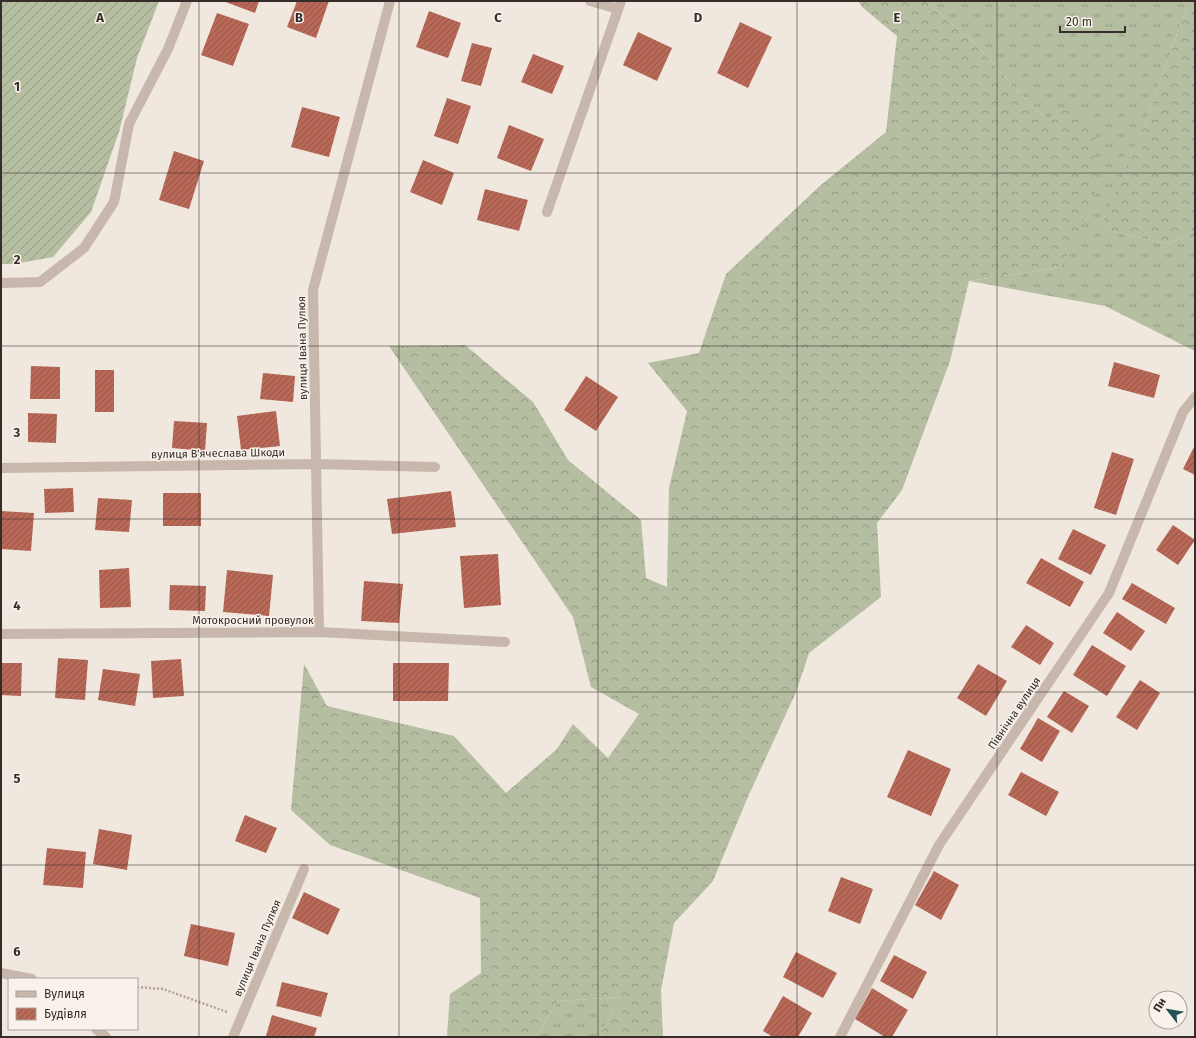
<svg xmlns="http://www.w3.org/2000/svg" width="1196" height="1038" font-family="'Fira Sans',sans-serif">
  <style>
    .grass { fill: url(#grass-tufts) }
    .forest { fill: url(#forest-crowns) }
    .garden { fill: url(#garden-furrows) }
    .building { fill: url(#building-hatch) }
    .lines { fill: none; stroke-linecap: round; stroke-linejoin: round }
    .path { stroke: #b3a197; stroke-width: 2.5; stroke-dasharray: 2 2; stroke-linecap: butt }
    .minor { stroke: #c7b7ad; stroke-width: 10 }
    .grid { fill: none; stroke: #362d2a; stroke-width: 1; stroke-opacity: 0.55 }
    .labels { text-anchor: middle; stroke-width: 3; stroke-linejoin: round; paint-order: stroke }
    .street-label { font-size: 11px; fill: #362d2a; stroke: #f8f2eb }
    .grid-label { font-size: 13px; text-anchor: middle; font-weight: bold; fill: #362d2a; stroke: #f8f2eb; stroke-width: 3; stroke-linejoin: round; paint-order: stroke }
  </style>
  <defs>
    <pattern id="grass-tufts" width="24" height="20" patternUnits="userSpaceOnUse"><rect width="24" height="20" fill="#b5bea1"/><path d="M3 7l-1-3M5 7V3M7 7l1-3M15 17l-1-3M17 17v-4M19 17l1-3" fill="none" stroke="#949b83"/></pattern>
    <pattern id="forest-crowns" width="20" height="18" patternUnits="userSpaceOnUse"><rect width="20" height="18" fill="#b5bea1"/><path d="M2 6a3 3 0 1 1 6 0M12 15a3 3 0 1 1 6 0" fill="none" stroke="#949b83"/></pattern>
    <pattern id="garden-furrows" width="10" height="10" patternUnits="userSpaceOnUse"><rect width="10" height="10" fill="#b5bea1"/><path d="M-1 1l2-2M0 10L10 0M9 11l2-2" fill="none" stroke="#949b83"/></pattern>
    <pattern id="building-hatch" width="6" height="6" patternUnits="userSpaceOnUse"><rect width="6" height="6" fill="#b86856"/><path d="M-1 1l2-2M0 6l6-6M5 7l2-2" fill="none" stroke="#965647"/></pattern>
  </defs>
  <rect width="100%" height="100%" fill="#f0e7df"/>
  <path class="grass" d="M 925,1 L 1189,1 L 1148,116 L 1101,229 L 1169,244 L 1195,231 L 1195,351 L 1105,306 L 969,281 L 1062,267 L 1046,119 L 1014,87 L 972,41 Z
    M 621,997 L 600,1034 L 603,1037 L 536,1037 L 558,1001 Z"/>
  <path class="forest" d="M 858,1 L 925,1 L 972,41 L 1014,87 L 1046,119 L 1073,105 L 1096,126 L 1097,188 L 1062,267 L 969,281 L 950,361 L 902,490 L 877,523 L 881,597 L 809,653 L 796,692 L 747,799 L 713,881 L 674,923 L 661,990 L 663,1037 L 603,1037 L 600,1034 L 621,997 L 558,1001 L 536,1037 L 447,1037 L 450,994 L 481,973 L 480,898 L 330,845 L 291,810 L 304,664 L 327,706 L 454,736 L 506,793 L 557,749 L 573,724 L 608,758 L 639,714 L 591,687 L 573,617 L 389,346 L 465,345 L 533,402 L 568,460 L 641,520 L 646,578 L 667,587 L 669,488 L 687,411 L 648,363 L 699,353 L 726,274 L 821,185 L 886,132 L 897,36 L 862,7 Z
    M 1189,1 L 1195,1 L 1195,231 L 1169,244 L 1100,229 L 1148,116 Z"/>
  <path class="garden" d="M 1,1 L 159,1 L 137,58 L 119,132 L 91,212 L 53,257 L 14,264 L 1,264 Z"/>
  <path class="building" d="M 223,1 L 259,1 L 255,13 Z
    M 297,1 L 329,1 L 316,38 L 287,27 Z
    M 429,11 L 461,23 L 448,58 L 416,47 Z
    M 217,13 L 249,24 L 233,66 L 201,55 Z
    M 740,22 L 772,37 L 748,88 L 717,73 Z
    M 638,32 L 672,48 L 657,81 L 623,65 Z
    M 472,43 L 492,48 L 481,86 L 461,81 Z
    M 533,54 L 564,66 L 552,94 L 521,82 Z
    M 447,98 L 471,106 L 458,144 L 434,136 Z
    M 302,107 L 340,117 L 329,157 L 291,147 Z
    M 509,125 L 544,139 L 531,171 L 497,158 Z
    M 174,151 L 204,161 L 189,209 L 159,200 Z
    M 423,160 L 454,173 L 442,205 L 410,192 Z
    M 485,189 L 528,200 L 519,231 L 477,220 Z
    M 1114,362 L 1160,375 L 1154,398 L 1108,386 Z
    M 31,366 L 60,367 L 60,399 L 30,399 Z
    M 95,370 L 114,370 L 114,412 L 95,412 Z
    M 263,373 L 295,376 L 293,402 L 260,399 Z
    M 586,376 L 618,397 L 596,431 L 564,410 Z
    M 276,411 L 280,446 L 241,450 L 237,416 Z
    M 28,413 L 57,414 L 56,443 L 28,442 Z
    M 174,421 L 207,423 L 205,451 L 172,448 Z
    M 1195,445 L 1195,475 L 1183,469 Z
    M 1112,452 L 1134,459 L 1116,515 L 1094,508 Z
    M 73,488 L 74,512 L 45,513 L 44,489 Z
    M 451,491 L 456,527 L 392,534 L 387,499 Z
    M 163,493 L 201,493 L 201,526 L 163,526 Z
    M 98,498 L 132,500 L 129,532 L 95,530 Z
    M 1,511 L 34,513 L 31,551 L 1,549 Z
    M 1173,525 L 1195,540 L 1178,565 L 1156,550 Z
    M 1073,529 L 1106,545 L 1091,575 L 1058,559 Z
    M 498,554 L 501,605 L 464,608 L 460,556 Z
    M 1041,558 L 1084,582 L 1070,607 L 1026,583 Z
    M 129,568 L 131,607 L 100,608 L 99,570 Z
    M 227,570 L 273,575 L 269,616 L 223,612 Z
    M 364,581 L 403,584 L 399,623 L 361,621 Z
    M 1132,583 L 1175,608 L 1166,624 L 1122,599 Z
    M 170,585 L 206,586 L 205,611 L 169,610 Z
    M 1117,612 L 1145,631 L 1131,651 L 1103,633 Z
    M 1026,625 L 1054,643 L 1040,665 L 1011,647 Z
    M 1092,645 L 1126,666 L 1107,696 L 1073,675 Z
    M 58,658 L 88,660 L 85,700 L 55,698 Z
    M 181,659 L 184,696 L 153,698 L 151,661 Z
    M 1,663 L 22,663 L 21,696 L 1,695 Z
    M 393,663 L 449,663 L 448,701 L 393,701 Z
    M 978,664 L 1007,681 L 986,716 L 957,698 Z
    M 103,669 L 140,674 L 135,706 L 98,700 Z
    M 1140,680 L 1160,693 L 1137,730 L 1116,717 Z
    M 1064,691 L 1089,706 L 1072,733 L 1047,717 Z
    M 1038,718 L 1060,731 L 1042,762 L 1020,749 Z
    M 908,750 L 951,769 L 931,816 L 887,797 Z
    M 1021,772 L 1059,792 L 1046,816 L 1008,795 Z
    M 245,815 L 277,828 L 266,853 L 235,841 Z
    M 99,829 L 132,835 L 127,870 L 93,864 Z
    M 47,848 L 86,852 L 83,888 L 43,885 Z
    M 934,871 L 959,885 L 941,920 L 915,905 Z
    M 841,877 L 873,889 L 860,924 L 828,911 Z
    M 304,892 L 340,909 L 328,935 L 292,918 Z
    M 191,924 L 235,933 L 228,966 L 184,956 Z
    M 796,952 L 837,973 L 823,998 L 783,977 Z
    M 894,955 L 927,972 L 913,999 L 880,981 Z
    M 282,982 L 328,993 L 321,1017 L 276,1006 Z
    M 872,988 L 908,1010 L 892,1037 L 885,1037 L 855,1019 Z
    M 783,996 L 812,1013 L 798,1037 L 773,1037 L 763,1031 Z
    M 272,1015 L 317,1028 L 314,1037 L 266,1036 Z"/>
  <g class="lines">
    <path class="path" d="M 137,987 L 163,989 L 227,1012"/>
    <path class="minor" d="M 590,1 L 618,9
      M 547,212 L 621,1
      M 1,283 L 40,282 L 84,248 L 114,202 L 129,124 L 168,49 L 187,1
      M 1,468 L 316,464 L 435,467
      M 319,632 L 313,290 L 390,1
      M 1,634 L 319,632 L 505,642
      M 1,973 L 32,979
      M 96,1029 L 106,1037
      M 233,1037 L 304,869
      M 840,1037 L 939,845 L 1109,593 L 1183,412 L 1195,397"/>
  </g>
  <path class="grid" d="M 199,1 L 199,1037M 399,1 L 399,1037M 598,1 L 598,1037M 797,1 L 797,1037M 997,1 L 997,1037M 1,173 L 1195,173M 1,346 L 1195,346M 1,519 L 1195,519M 1,692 L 1195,692M 1,865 L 1195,865"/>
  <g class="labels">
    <g class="street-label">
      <text transform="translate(302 348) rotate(-91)" y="4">вулиця Івана Пулюя</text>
      <text transform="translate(218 453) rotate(-1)" y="4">вулиця В'ячеслава Шкоди</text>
      <text x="253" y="624">Мотокросний провулок</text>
      <text transform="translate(1014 713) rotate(-56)" y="4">Північна вулиця</text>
      <text transform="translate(257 948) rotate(-67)" y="4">вулиця Івана Пулюя</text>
    </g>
  </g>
  <g class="grid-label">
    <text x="100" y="22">A</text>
    <text x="299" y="22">B</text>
    <text x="498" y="22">C</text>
    <text x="698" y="22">D</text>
    <text x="897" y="22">E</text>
    <text x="17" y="91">1</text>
    <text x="17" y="264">2</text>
    <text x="17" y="437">3</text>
    <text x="17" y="610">4</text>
    <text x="17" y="783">5</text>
    <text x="17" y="956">6</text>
  </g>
  <rect width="1196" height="1038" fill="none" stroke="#362d2a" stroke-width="4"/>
  <rect x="8" y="978" width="130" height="52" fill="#f8f2eb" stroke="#aaa39e"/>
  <rect x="16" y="991" width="20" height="6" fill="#c7b7ad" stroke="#aaa39e"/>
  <text x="44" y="998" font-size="12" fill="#362d2a">Вулиця</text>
  <rect x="16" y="1008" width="20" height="12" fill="url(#building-hatch)" stroke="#aaa39e"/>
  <text x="44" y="1018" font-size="12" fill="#362d2a">Будівля</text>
  <g transform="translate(1168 1010) rotate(301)"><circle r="19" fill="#f8f2eb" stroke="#aaa39e"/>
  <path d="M0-3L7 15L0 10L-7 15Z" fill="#255253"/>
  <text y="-6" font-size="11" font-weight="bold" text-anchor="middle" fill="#362d2a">Пн</text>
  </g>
  <path d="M1060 26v6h65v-6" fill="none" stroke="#362d2a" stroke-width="2"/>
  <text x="1066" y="26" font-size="12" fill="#362d2a" stroke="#f8f2eb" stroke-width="3" paint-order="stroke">20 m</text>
</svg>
